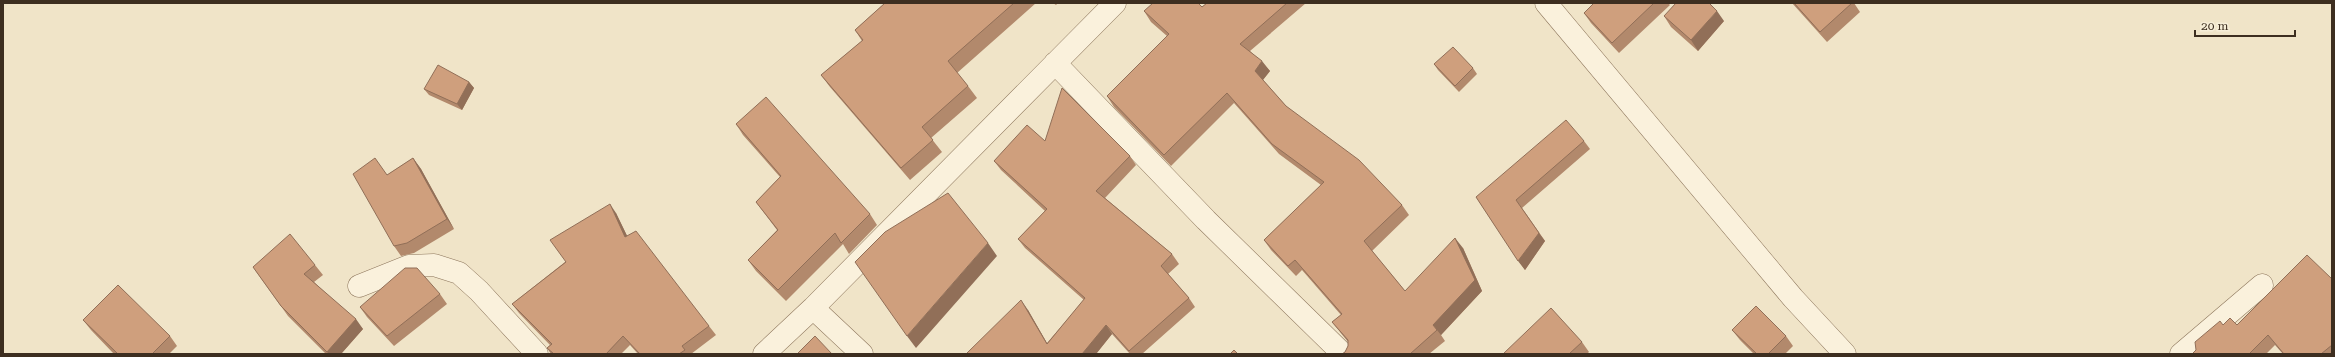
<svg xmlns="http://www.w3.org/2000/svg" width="2335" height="357" font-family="'Roboto Serif',serif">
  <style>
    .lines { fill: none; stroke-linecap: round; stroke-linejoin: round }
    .minor-casing { stroke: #8d765c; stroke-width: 23 }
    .minor { stroke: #faf1dc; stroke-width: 22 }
    .wall { fill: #b2896c }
    .shaded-wall { fill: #916f58 }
    .building { fill: #cf9f7d; stroke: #916f58 }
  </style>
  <rect width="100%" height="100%" fill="#f0e4c8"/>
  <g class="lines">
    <g class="minor-casing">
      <path id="minor" d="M 1546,3 L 1793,298 L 1845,354
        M 1055,63 L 1206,220 L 1343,354
        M 359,286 L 409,266 L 434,265 L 459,273 L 479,291 L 537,354
        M 813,308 L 862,354
        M 764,354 L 813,308 L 1115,3
        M 2181,354 L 2262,285"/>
    </g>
    <use href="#minor" class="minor"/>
  </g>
  <path class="wall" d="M 885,3 L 1036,3 L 957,73 L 968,86 L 977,98 L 931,138 L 942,152 L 910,180 L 830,87 L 821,75 L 862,41 L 855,30 Z
    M 1053,3 L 1058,3 L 1056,5 Z
    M 1207,3 L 1306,3 L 1250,51 L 1270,71 L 1263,80 L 1286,106 L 1402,205 L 1409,215 L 1372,251 L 1405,291 L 1463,248 L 1482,291 L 1441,335 L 1445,341 L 1429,354 L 1342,354 L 1345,352 L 1348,346 L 1348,342 L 1332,322 L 1341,315 L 1302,270 L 1296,276 L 1271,250 L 1264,240 L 1321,185 L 1279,154 L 1234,103 L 1171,166 L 1114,107 L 1107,96 L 1167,36 L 1151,22 L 1144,11 L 1202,7 Z
    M 1594,3 L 1668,3 L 1670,5 L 1619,53 L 1591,23 L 1584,13 Z
    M 1792,3 L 1854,3 L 1860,12 L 1827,42 Z
    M 1664,16 L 1724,21 L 1698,51 L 1671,27 Z
    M 1434,64 L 1473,68 L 1477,74 L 1459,92 L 1438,70 Z
    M 469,82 L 474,88 L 462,110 L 429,95 L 424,89 Z
    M 736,124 L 870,214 L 877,225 L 849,254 L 843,244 L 786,301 L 756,271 L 748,260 L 777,230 L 756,202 L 780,177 L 743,135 Z
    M 1584,141 L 1590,149 L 1522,208 L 1545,241 L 1525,270 L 1476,197 Z
    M 1130,156 L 1136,165 L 1105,198 L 1172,254 L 1179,264 L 1168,274 L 1189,298 L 1195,307 L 1142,354 L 1130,354 L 1112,334 L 1096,354 L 966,354 L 1028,310 L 1047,343 L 1084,300 L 1025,248 L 1018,239 L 1045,211 L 1001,170 L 994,161 Z
    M 413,158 L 421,169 L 454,229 L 414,253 L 401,256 L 394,246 L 387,175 Z
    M 616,213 L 627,236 L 709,326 L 716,335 L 691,354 L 638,354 L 630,345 L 621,354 L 551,354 L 547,348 L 550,345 L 519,313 L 512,304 L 565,262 Z
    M 315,265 L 323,275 L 314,282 L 363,329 L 341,354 L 326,354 L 288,316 L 253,267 Z
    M 2332,279 L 2332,354 L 2283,354 L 2275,345 L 2266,354 L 2192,354 L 2223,325 L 2237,325 Z
    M 440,294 L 447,304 L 394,346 L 367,317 L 360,307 Z
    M 83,320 L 170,336 L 177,346 L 169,354 L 114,354 L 91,330 Z
    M 1732,330 L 1786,336 L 1793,346 L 1785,354 L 1754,354 L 1740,340 Z
    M 1582,342 L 1589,352 L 1587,354 L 1503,354 Z"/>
  <path class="shaded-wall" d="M 1717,11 L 1724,21 L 1698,51 L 1691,40 Z
    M 1262,61 L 1270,71 L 1262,81 L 1255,71 Z
    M 469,82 L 474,88 L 462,110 L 457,104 Z
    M 413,158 L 421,169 L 454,229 L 447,219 Z
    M 610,204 L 616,213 L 632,246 L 625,237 Z
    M 1539,233 L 1545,241 L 1525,270 L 1518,261 Z
    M 1455,238 L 1463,248 L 1482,291 L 1441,335 L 1433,325 Z
    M 988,243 L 997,256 L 916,348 L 907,336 Z
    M 1021,300 L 1028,310 L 1053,354 L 1047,344 Z
    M 356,319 L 363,329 L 341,354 L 329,354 L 327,352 Z
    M 1106,325 L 1112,334 L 1096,354 L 1082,354 Z"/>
  <path class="building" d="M 885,3 L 1014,3 L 948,61 L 968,86 L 922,127 L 933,140 L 901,168 L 821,75 L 863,40 L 855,30 Z
    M 1153,3 L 1198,3 L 1202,7 L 1207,3 L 1287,3 L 1240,44 L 1262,61 L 1255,71 L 1286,106 L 1359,160 L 1402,205 L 1364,241 L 1405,291 L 1455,238 L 1475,280 L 1433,325 L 1437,330 L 1410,354 L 1342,354 L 1345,352 L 1348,346 L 1348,340 L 1332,322 L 1342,314 L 1295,260 L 1288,266 L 1264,240 L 1324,182 L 1272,144 L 1227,93 L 1164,155 L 1107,96 L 1169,34 L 1144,11 Z
    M 1594,3 L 1654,3 L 1612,43 L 1584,13 Z
    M 1676,3 L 1709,3 L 1717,11 L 1691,40 L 1664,16 Z
    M 1794,3 L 1852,3 L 1820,32 Z
    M 1453,47 L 1473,68 L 1455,86 L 1434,64 Z
    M 438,65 L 469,82 L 457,104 L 424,89 Z
    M 1062,88 L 1130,156 L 1096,191 L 1172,254 L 1161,266 L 1189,298 L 1129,351 L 1106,325 L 1082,354 L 966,354 L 1021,300 L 1047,344 L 1085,298 L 1018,239 L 1047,209 L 994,161 L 1027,125 L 1045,141 Z
    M 766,97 L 870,214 L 841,243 L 835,233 L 778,290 L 748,260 L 778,230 L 756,202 L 781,176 L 736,124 Z
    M 1566,120 L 1584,141 L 1516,200 L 1539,233 L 1518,261 L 1476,197 Z
    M 375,158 L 387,175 L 413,158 L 447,219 L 407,243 L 394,246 L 353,174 Z
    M 948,193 L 988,243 L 907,336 L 855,262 L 885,232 Z
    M 610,204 L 625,237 L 636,231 L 709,326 L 682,346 L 685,350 L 679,354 L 640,354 L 623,336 L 606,354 L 554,354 L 547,348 L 552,344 L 512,304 L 566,262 L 550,240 Z
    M 290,234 L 315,265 L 304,274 L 356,319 L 327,352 L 281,306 L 253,267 Z
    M 2307,255 L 2332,279 L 2332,345 L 2321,354 L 2284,354 L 2268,335 L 2249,354 L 2192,354 L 2196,350 L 2195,342 L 2220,321 L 2223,325 L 2230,318 L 2237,325 Z
    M 405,268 L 417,268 L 440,294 L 387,336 L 360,307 Z
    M 118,285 L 170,336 L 152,354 L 118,354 L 83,320 Z
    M 1756,306 L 1786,336 L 1768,354 L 1757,354 L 1732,330 Z
    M 1551,308 L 1582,342 L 1569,354 L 1503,354 Z
    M 815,336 L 832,354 L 797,354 Z
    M 1234,350 L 1238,354 L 1230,354 Z"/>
  <rect width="2335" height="357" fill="none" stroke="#3d2e20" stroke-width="8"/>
  <path d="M2195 30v6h100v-6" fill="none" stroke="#3d2e20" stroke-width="2"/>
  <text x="2201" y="30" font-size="12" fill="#3d2e20" stroke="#f7eed8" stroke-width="3" paint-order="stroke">20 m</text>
</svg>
